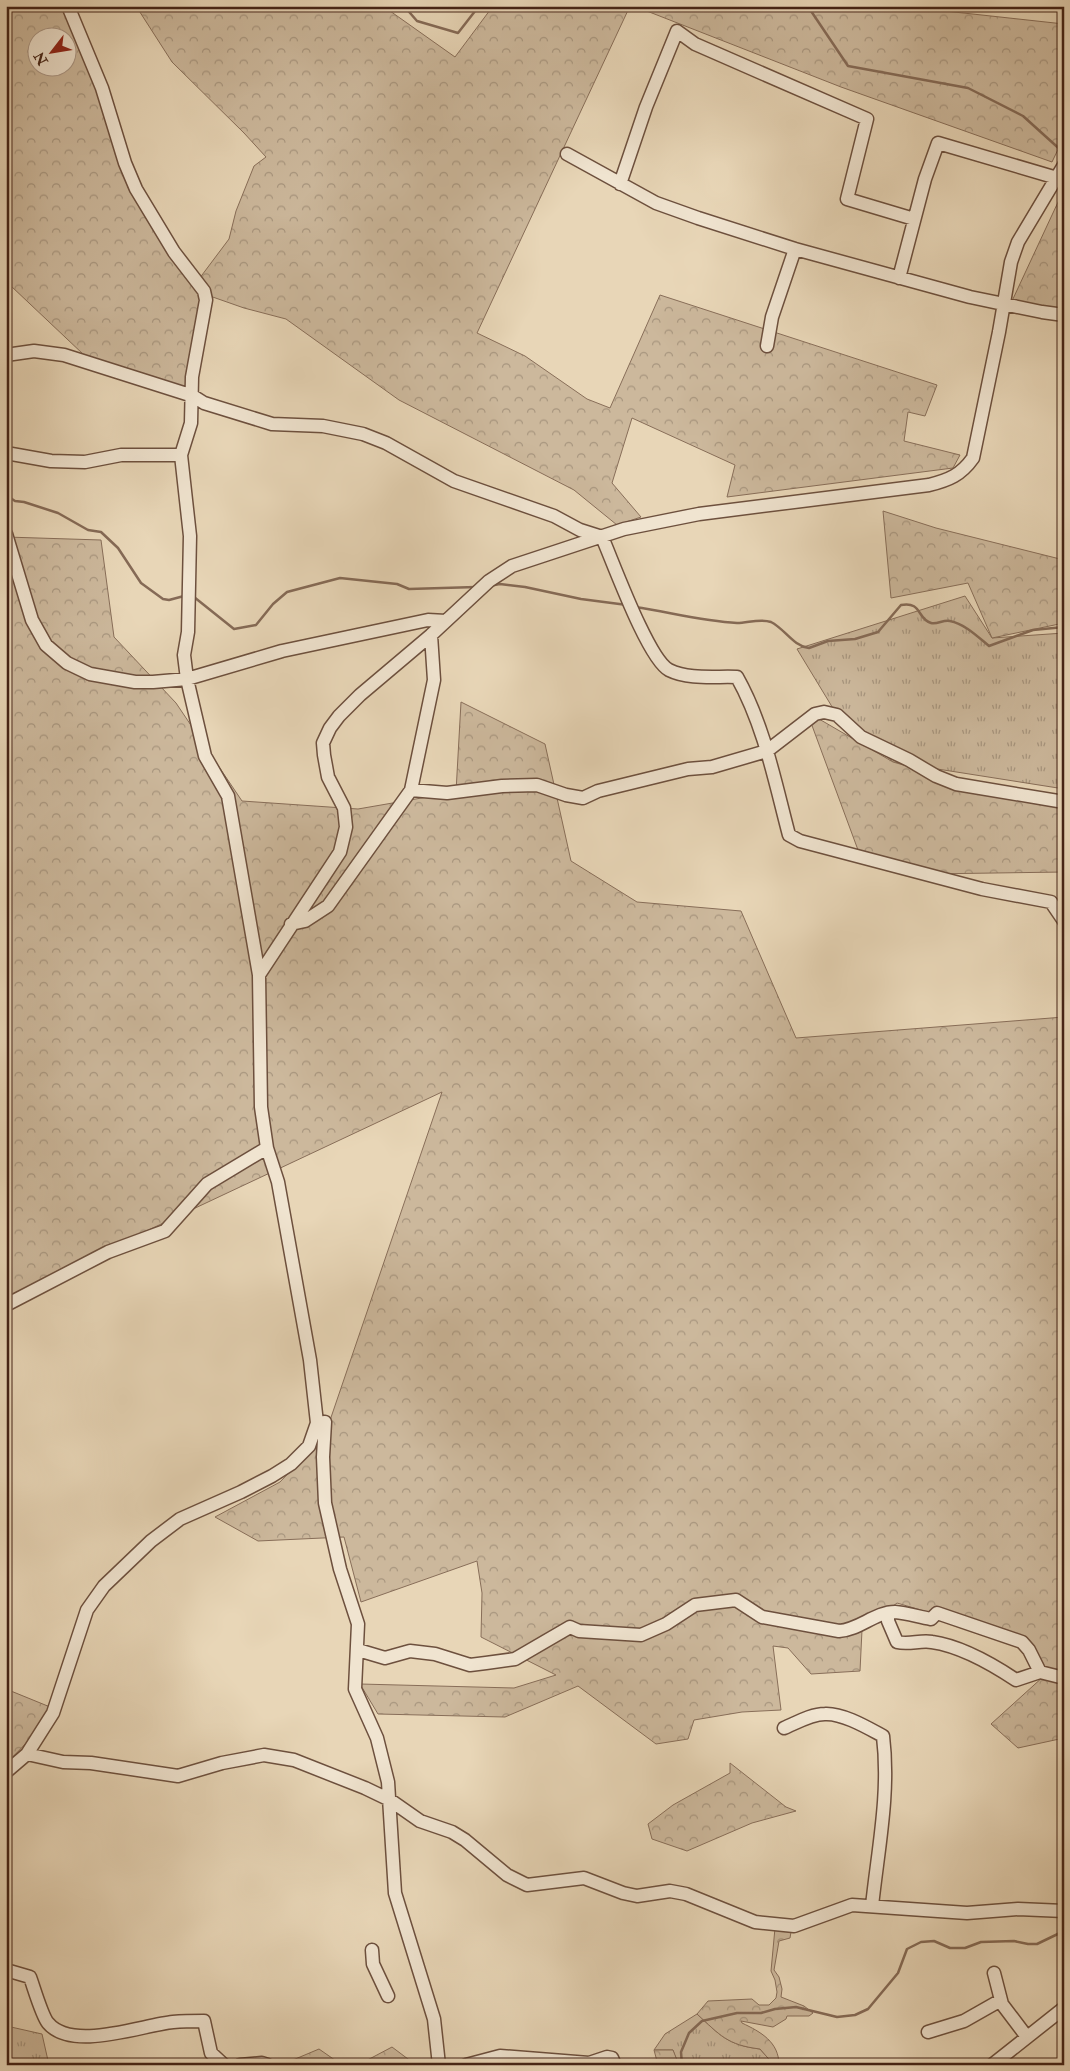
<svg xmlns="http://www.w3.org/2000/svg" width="1070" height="2071" font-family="'IM FELL Double Pica',serif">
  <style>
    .grass { fill: url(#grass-tufts); stroke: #886e59 }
    .forest { fill: url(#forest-crowns); stroke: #886e59; fill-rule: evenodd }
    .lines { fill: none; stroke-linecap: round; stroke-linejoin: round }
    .stream { stroke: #856a56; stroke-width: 2.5 }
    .minor-casing { stroke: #6d503e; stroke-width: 15 }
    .minor { stroke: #f0e4d0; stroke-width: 12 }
  </style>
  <defs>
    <pattern id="grass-tufts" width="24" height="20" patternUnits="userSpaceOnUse" patternTransform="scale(1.25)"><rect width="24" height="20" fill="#ccb89c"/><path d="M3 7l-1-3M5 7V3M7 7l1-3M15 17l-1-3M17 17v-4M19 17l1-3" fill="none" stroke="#a7957e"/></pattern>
    <pattern id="forest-crowns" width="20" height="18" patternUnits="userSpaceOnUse" patternTransform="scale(1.25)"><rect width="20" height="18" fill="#ccb89c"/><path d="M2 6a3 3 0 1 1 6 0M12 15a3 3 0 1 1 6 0" fill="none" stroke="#a7957e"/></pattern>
  </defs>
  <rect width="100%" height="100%" fill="#e8d6b7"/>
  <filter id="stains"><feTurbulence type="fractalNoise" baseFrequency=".004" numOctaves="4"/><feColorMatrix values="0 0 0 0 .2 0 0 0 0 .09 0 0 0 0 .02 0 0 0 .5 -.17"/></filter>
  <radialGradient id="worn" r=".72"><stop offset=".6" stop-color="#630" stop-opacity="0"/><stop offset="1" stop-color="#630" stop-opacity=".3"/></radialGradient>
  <path class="grass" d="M 965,596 L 992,638 L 1064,633 L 1064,784 L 1058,788 L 893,762 L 834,710 L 797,649 Z
    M 697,2014 C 720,2035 727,2045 760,2049 L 774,2065 L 678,2065 L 673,2050 L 654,2050 L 665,2034 Z
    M 11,2027 L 42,2034 L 49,2065 L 7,2065 L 6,2032 Z"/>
  <path class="forest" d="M 6,6 L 64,6 L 136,189 L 204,291 L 193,396 L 84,355 L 11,286 L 6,284 ZM 38,38 L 68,38 L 68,68 L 38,68 Z
    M 136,6 L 383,6 L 455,57 L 493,6 L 630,6 L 477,333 L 525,356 L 587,399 L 610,408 L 660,295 L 937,385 L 925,416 L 908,412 L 904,441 L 960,455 L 953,468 L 727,497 L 735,465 L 632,418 L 612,483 L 641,517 L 617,525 L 574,490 L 399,400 L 286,319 L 244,308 L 207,295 L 199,279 L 229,239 L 236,211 L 254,166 L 266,157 L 244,133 L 172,62 Z
    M 634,6 L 919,6 L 945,11 L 1064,24 L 1064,137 L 1052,162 L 841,87 Z
    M 1064,192 L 1064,311 L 1012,301 L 1059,200 Z
    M 883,511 L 936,528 L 1064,560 L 1064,623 L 992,638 L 968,583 L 891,598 Z
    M 6,537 L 101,540 L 114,637 L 176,703 L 242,801 L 358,809 L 456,792 L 461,702 L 545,744 L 571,861 L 637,902 L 741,911 L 796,1038 L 1064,1017 L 1064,1738 L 1018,1748 L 991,1724 L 1044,1676 L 1016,1638 L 897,1603 L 862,1630 L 860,1671 L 811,1674 L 788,1648 L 773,1646 L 781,1710 L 742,1712 L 694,1720 L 688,1739 L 656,1744 L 578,1686 L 505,1717 L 378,1714 L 360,1684 L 514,1688 L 556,1675 L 481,1637 L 482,1593 L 477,1561 L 361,1602 L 344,1537 L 258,1541 L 215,1517 L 280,1482 L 325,1435 L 442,1092 L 6,1297 Z
    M 807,712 L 893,762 L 990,790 L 1050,799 L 1064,792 L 1064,872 L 926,874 L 858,850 Z
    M 6,1689 L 55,1709 L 32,1737 L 6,1764 Z
    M 730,1763 L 786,1807 L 796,1811 L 752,1823 L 687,1851 L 652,1839 L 648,1824 L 673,1805 L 730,1773 Z
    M 775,1928 L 791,1932 L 790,1938 L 779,1941 L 774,1970 L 779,1977 L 782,1989 L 781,1997 L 804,2006 L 813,2013 L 809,2016 L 787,2016 L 786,2019 L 773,2027 L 741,2021 L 742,2023 C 761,2032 779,2042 779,2065 L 774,2065 L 760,2049 C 727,2045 720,2035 697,2014 L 708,2001 L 752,1999 L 759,2005 L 769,2005 L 776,1998 L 777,1992 L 775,1980 L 771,1971 Z
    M 392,2047 L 416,2065 L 358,2065 Z
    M 319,2049 L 342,2065 L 281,2065 Z
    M 654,2050 L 673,2050 L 679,2065 L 658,2065 Z"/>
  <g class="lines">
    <path class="stream" d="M 404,6 L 417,21 L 458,33 L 479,6
      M 762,6 L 811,11 L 848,66 L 968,88 L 1023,116 L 1064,153
      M 6,495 L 15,501 L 24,502 L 58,513 L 88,530 L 101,532 L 118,548 L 141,583 L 163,599 L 169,600 L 184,596
      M 489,586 L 500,584 L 525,587 L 581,599 L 627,605
      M 194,597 L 234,629 L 256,625 L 273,604 L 287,592 L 340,578 L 397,584 L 409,589 L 476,587
      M 635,607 C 669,612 702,621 737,623 C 748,623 760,618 771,622 C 785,629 793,646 809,648 L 828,641 L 855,639 L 878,632 L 901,605 C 922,601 917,619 931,623 C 937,625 944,619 950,621 C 965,624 978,637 989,646 L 1033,630 L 1064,627
      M 682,2065 L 681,2052 L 689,2033 L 702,2021 L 737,2013 L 761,2013 L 775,2009 L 796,2007 L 837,2017 L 855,2015 L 868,2009 L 898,1973 L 907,1949 L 921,1942 L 934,1941 L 950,1948 L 965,1948 L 981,1942 L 1014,1941 L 1028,1944 L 1037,1944 L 1064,1931"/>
    <g class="minor-casing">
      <path id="minor" d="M 68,6 L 102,88 L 125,163 L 136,189 L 174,252 L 204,291 L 206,300 L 192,377 L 191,423 L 181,455 L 190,536 L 188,632 L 184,655 L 187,679 L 205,756 L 228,796 L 259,975 L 261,1107 L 267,1148 L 278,1182 L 310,1360 L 317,1423 L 325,1422 L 323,1457 L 325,1503 L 340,1569 L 358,1624 L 355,1689 L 377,1738 L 388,1782 L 395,1893 L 434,2019 L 439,2065
        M 567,154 L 656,203 L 698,218 L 795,249 L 970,297 L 1042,312 L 1064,315
        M 620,184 L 646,107 L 677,31 L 695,44 L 867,119 L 847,199 L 914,219
        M 899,278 L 925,179 L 938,143 L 1057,178
        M 767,346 L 772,317 L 795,249
        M 6,355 L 34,351 L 64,355 L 193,396 L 204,403 L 272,424 L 323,426 L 363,434 L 386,443 L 454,481 L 554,516 L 580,530 L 602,537 C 613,562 648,659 669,670 C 689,680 716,676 737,677 C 764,725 775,782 789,835 L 800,841 L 982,889 L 1051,902 L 1064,921
        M 6,453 L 51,461 L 85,462 L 121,455 L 181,455
        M 6,534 L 32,620 L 46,645 L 67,663 L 90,674 L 135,682 L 153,682 L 187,679 L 282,651 L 428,620 L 446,621
        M 411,790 L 447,793 L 502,786 L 537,785 L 566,795 L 583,798 L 598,791 L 688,769 L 712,767 L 767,751 L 815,714 L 824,712 L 837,715 L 861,737 L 909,760 L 936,776 L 956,784 L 1064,802
        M 291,924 L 305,921 L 328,906 L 411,790 L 434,680 L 431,635
        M 259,975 L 340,852 L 346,827 L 344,808 L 328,777 L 324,755 L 323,743 L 330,728 L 339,716 L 360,695 L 431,635 L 489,581 L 512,566 L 624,529 L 699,514 L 929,485 C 949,480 961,475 973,458 L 999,332 L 1011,262 L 1018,242 L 1064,165
        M 6,1305 L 108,1252 L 165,1231 L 207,1184 L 267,1148
        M 888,1614 L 888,1621 L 897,1642 C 909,1645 920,1640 932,1642 C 960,1646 992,1664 1016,1680 L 1040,1672 L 1064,1678
        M 358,1650 L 385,1658 L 410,1651 L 435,1654 L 470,1665 L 486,1663 L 515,1659 L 570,1627 L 579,1631 L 641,1635 L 666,1624 L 695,1605 L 736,1600 L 762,1617 L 839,1631 C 859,1630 875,1612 895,1612 C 907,1613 919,1617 931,1619 L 937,1613 L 1022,1642 L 1029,1650 L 1040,1672
        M 784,1728 C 796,1723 811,1714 825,1714 C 843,1713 868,1728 883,1736 C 890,1793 878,1849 872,1906
        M 27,1754 L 63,1762 L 91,1763 L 178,1776 L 222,1763 L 264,1755 L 294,1760 L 365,1788 L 390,1800 L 420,1821 L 452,1832 L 465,1840 L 507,1875 L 527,1885 L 584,1878 L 623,1893 L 637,1896 L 670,1891 L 686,1894 L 755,1922 L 794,1926 L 852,1905 L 967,1913 L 1018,1909 L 1064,1911
        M 6,1772 L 27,1754 L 53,1713 L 87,1610 L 104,1586 L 151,1541 L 180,1519 L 241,1492 L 272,1476 L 291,1464 L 309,1446 L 317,1423
        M 372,1950 L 373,1964 L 388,1996
        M 6,1970 L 30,1977 C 34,1988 42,2016 48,2023 C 72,2052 142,2025 173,2022 C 184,2021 193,2021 204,2021 L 211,2053 L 224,2065
        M 994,1973 L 1002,2004 L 1027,2037
        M 928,2032 L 964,2021 L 1001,2000
        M 240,2065 L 262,2063 L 268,2065
        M 466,2065 L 500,2056 L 589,2063 L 607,2057 L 612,2058 L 615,2065
        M 992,2065 L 1064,2008"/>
    </g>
    <use href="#minor" class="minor"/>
  </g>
  <rect width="1070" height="2071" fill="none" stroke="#e8d6b7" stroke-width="25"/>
  <rect x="8" y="8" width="1055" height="2056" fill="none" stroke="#442316" stroke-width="2.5"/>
  <rect x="12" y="12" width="1045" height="2046" fill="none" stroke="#442316"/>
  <g transform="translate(52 52) rotate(239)"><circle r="24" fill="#f0e4d0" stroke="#ab9786"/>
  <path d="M0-4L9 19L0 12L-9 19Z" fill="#8f2418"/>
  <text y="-8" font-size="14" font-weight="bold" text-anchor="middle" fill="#442316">N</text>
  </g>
  <rect width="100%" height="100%" filter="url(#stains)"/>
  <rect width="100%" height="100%" fill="url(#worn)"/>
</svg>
